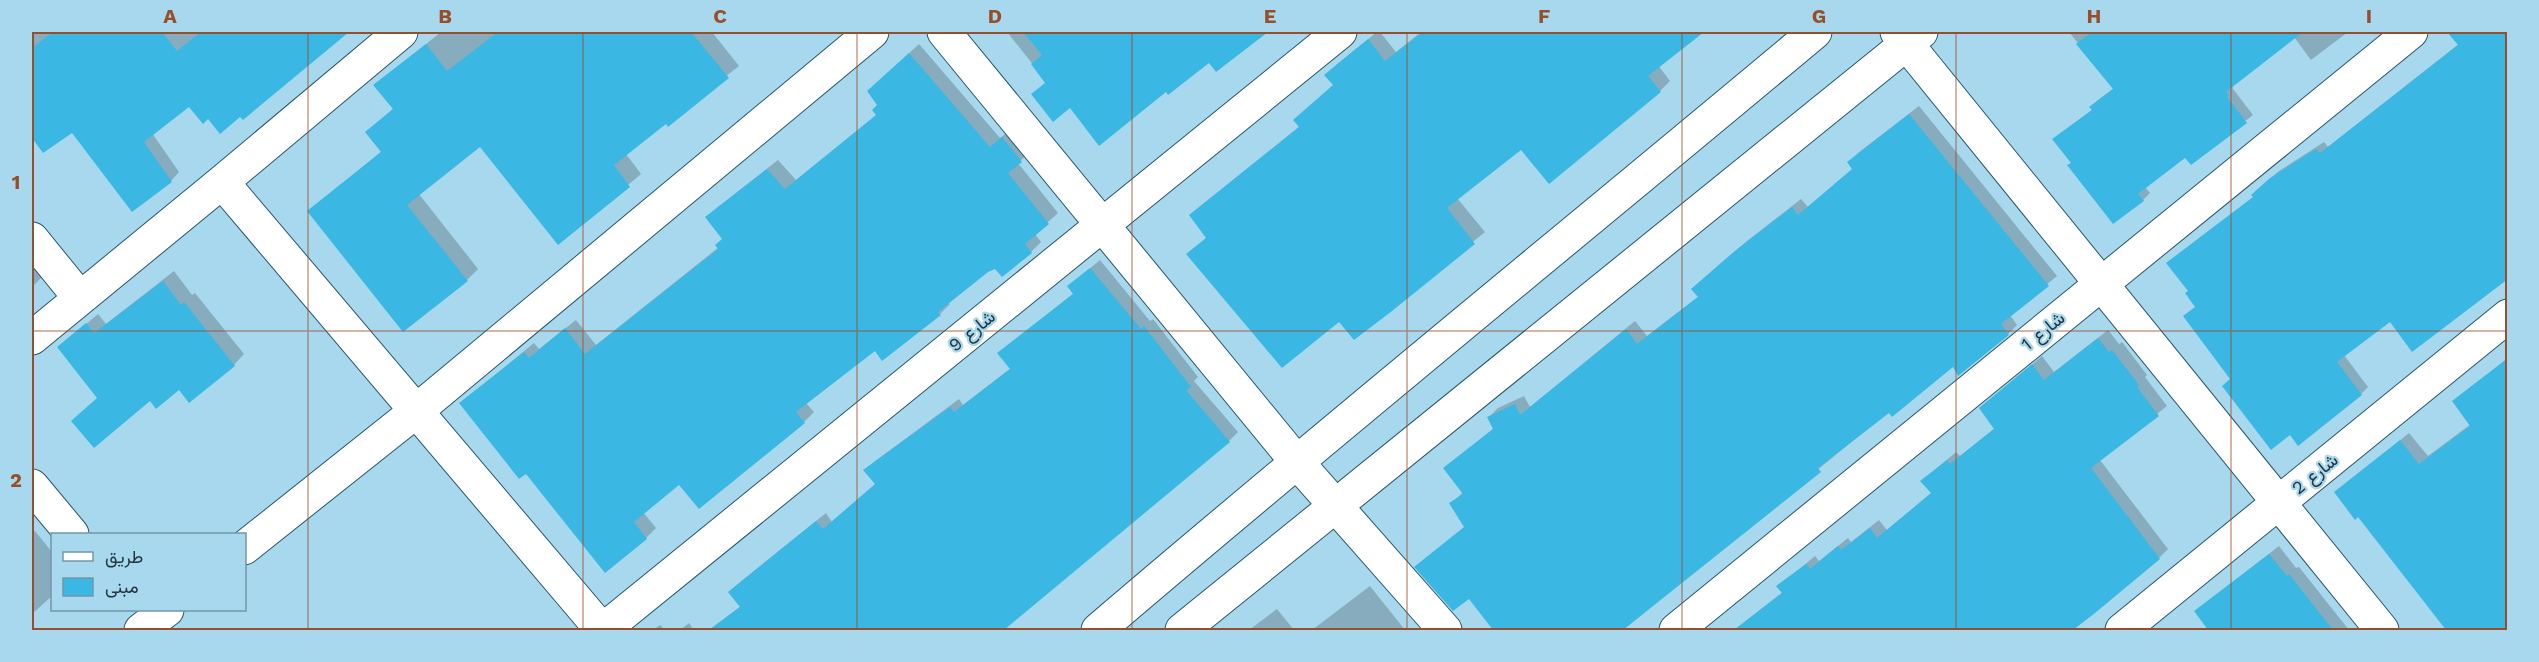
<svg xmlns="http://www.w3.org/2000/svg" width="2539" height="662" font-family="'Work Sans',Vazirmatn,sans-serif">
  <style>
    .shadow { fill: #0003 }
    .building { fill: #3bb7e3 }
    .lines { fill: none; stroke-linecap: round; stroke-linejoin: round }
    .minor-casing { stroke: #295668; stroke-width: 35 }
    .minor { stroke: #fff; stroke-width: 33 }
    .grid { fill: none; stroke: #974f2a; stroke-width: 1.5; stroke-opacity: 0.55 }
    .labels { text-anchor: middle; stroke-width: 4.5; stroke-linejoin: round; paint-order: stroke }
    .street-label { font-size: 18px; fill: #22353e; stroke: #a8d8ee }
    .neatline { fill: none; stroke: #974f2a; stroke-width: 2 }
    .grid-label { font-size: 20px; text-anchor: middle; font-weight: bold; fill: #974f2a }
  </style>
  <rect width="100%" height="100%" fill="#a8d8ee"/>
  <path class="shadow" d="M 32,32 L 347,32 L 243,118 L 241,115 L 208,117 L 189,105 L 152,133 L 179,172 L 171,181 L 72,131 L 43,151 L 32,136 Z
    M 441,32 L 712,32 L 739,66 L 626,154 L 641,174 L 559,243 L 480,145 L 419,194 L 478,269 L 467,280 L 309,211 L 382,151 L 367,132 L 394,108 L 375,85 Z
    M 1007,32 L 1266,32 L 1217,70 L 1209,60 L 1166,90 L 1070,106 L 1047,82 Z
    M 1377,32 L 1380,32 L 1396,52 L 1421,32 L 1702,32 L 1658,65 L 1670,81 L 1660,91 L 1522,148 L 1457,198 L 1485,232 L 1354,338 L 1339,320 L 1189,254 L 1207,237 L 1191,215 L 1300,126 L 1334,85 L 1336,65 Z
    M 2069,32 L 2348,32 L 2311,60 L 2294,37 L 2233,85 L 2233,89 L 2253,115 L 2191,163 L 2186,156 L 2145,187 L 2150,193 L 2143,200 L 2054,139 L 2093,109 L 2091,107 L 2098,100 L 2114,88 Z
    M 2474,32 L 2508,32 L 2508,276 L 2390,320 L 2344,355 L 2368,387 L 2361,394 L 2290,433 L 2231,378 L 2197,306 L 2260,188 L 2279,171 L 2324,142 L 2328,147 Z
    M 919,44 L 1000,138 L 1013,128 L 1031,151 L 1018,163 L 1058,213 L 1035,234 L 1041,242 L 1031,252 L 1002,275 L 996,267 L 988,270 L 948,303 L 950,304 L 940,314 L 875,349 L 806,403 L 814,412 L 804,422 L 679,483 L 643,512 L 656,528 L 646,538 L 526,472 L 461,403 L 534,343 L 539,349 L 576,320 L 596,345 L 719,247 L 724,238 L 717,208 L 778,160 L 796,180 L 878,114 L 879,81 Z
    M 1919,106 L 2057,276 L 2010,315 L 2017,325 L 2008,334 L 1959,374 L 1953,365 L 1889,411 L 1623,630 L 1496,630 L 1469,597 L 1465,526 L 1451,504 L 1463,492 L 1445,468 L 1494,428 L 1489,417 L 1498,408 L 1524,396 L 1530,407 L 1635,321 L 1647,336 L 1699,296 L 1702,280 L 1747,241 L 1801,199 L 1808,207 L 1854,168 L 1849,162 L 1858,153 Z
    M 32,258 L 45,274 L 32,287 Z
    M 1100,260 L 1150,321 L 1153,319 L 1198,377 L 1194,381 L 1238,432 L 1229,441 L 999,630 L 709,630 L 741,606 L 730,592 L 739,583 L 826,513 L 832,522 L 876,484 L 865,471 L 874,462 L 959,399 L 963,405 L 1011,368 L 999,353 L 1074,293 L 1069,286 Z
    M 174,271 L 192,295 L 195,293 L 244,354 L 234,365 L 150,399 L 99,397 L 59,347 L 98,314 L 106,324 Z
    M 2108,330 L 2119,344 L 2122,342 L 2147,375 L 2145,377 L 2167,406 L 2100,460 L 2168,549 L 2159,558 L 2066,630 L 1734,630 L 1783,592 L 1778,587 L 1815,556 L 1819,561 L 1848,538 L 1851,542 L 1879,520 L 1887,530 L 1932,493 L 1922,481 L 1956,452 L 1960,456 L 1995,428 L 1981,408 L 2042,356 L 2054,372 Z
    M 2508,358 L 2508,630 L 2448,630 L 2358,515 L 2336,492 L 2409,433 L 2428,456 L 2471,424 L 2454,401 Z
    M 35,531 L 52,552 L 52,596 L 32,614 L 32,532 Z
    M 2279,546 L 2296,568 L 2299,567 L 2349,630 L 2203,630 L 2207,627 L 2196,611 Z
    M 1370,586 L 1405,630 L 1312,630 Z
    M 1277,609 L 1294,630 L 1248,630 L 1249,630 Z
    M 689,623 L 694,630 L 680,630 Z
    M 660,625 L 665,630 L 653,630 Z"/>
  <path class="building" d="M 53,32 L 162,32 L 177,51 L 201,32 L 349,32 L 243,120 L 240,117 L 220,134 L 208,119 L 203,124 L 189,107 L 144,142 L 172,182 L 132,212 L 72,133 L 43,153 L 32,138 L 32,48 Z
    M 498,32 L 691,32 L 729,78 L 668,127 L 666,124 L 614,165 L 630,187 L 558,245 L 480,147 L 407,205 L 468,281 L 403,332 L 307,211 L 381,152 L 365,132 L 393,109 L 373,85 L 426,44 L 447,71 Z
    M 1023,32 L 1268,32 L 1216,72 L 1209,63 L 1168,95 L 1166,92 L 1099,146 L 1070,108 L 1053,122 L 1031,94 L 1045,83 L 1031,64 L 1042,55 Z
    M 1423,32 L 1704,32 L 1648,76 L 1661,92 L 1549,184 L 1521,150 L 1447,208 L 1475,244 L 1392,311 L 1354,340 L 1339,322 L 1282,368 L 1186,254 L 1206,238 L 1189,215 L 1299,127 L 1293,120 L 1333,85 L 1324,75 L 1368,39 L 1385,61 Z
    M 2092,32 L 2303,32 L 2226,92 L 2229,96 L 2227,97 L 2247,123 L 2191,165 L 2185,158 L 2138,194 L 2144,201 L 2113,224 L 2067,165 L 2071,163 L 2052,139 L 2092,110 L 2089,107 L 2113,89 L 2076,44 Z
    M 2447,32 L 2508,32 L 2508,279 L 2412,352 L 2390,322 L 2337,362 L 2362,395 L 2298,446 L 2290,435 L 2271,450 L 2222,386 L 2230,379 L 2183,316 L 2195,307 L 2185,293 L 2188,291 L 2166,263 L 2253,197 L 2251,195 L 2270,178 L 2316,149 L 2320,153 L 2458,45 Z
    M 909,53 L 990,147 L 1002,137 L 1022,162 L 1008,173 L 1049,224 L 1025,244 L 1032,253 L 1002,277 L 995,269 L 988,272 L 938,312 L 941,315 L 882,361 L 875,351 L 796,412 L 805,423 L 699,509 L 679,485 L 634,522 L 647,539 L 605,573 L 526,474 L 519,479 L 459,403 L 524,352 L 529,358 L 565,328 L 585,354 L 718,249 L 715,245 L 722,239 L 705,217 L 767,169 L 785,189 L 876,115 L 872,110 L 877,105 L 867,91 Z
    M 1909,114 L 2049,286 L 2001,324 L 2009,335 L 1958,376 L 1953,367 L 1892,417 L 1889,413 L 1818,468 L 1821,472 L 1623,630 L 1493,630 L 1469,599 L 1453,611 L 1414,567 L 1464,527 L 1449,503 L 1463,494 L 1443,468 L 1493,429 L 1487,417 L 1515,404 L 1520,415 L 1626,329 L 1637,344 L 1698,297 L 1691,289 L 1736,250 L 1792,207 L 1798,215 L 1852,169 L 1847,162 Z
    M 1090,268 L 1141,329 L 1144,326 L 1191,387 L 1186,390 L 1230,442 L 1004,630 L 709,630 L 740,607 L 728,592 L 816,521 L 823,529 L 875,484 L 863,470 L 950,407 L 954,412 L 1010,369 L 997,353 L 1073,294 L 1067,286 Z
    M 163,281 L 181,305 L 184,302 L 235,366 L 189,403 L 179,390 L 156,409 L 150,401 L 94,448 L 71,421 L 97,398 L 57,347 L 86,323 L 94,333 Z
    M 2098,338 L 2109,352 L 2112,350 L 2139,385 L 2137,387 L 2159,416 L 2091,468 L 2160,559 L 2095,613 L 2073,630 L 1734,630 L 1782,593 L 1776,586 L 1806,564 L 1810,569 L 1838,546 L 1841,550 L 1870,528 L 1877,538 L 1931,493 L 1920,481 L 1947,460 L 1950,464 L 1994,429 L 1979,408 L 2032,364 L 2044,380 Z
    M 2508,358 L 2508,630 L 2446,630 L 2358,517 L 2355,520 L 2334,492 L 2400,440 L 2419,464 L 2470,426 L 2452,401 Z
    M 2269,554 L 2287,576 L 2289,574 L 2333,630 L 2208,630 L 2194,611 Z"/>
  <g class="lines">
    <g class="minor-casing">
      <path id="minor" d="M 944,32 L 1296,461 L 1445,630
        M 1897,32 L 2382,630
        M 222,182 L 602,630
        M 32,239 L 80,298
        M 32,338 L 222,182 L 401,32
        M 32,486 L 72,534
        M 244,548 L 415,412 L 872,32
        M 141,630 L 167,610
        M 603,630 L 1340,32
        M 1098,630 C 1334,428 1576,232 1815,32
        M 1182,630 L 1921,32
        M 1676,630 L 2411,32
        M 2122,630 L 2508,316"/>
    </g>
    <use href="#minor" class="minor"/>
  </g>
  <path class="grid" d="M 308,32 L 308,630M 583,32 L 583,630M 857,32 L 857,630M 1132,32 L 1132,630M 1407,32 L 1407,630M 1682,32 L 1682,630M 1956,32 L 1956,630M 2231,32 L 2231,630M 32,331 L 2508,331"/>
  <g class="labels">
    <g class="street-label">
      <text transform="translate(972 331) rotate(-39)" y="6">شارع 9</text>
      <text transform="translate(2043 331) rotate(-39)" y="6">شارع 1</text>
      <text transform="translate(2315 474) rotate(-39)" y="6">شارع 2</text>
    </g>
  </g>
  <rect width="2539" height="662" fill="none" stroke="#a8d8ee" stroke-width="66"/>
  <rect x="51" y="533" width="195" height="78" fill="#a8d8ee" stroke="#7297a8" stroke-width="1.5"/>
  <rect x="63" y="552" width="30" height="9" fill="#ffffff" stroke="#7297a8" stroke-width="1.5"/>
  <text x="105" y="563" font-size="18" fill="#22353e">طريق</text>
  <rect x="63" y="578" width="30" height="18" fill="#3bb7e3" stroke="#7297a8" stroke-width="1.5"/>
  <text x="105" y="593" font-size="18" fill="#22353e">مبنى</text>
  <rect x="33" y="33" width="2473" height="596" class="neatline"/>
  <g class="grid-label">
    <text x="170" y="23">A</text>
    <text x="445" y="23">B</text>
    <text x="720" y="23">C</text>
    <text x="995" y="23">D</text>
    <text x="1270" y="23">E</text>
    <text x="1544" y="23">F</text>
    <text x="1819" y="23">G</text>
    <text x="2094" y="23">H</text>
    <text x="2369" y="23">I</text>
    <text x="16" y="189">1</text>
    <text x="16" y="487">2</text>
  </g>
</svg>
